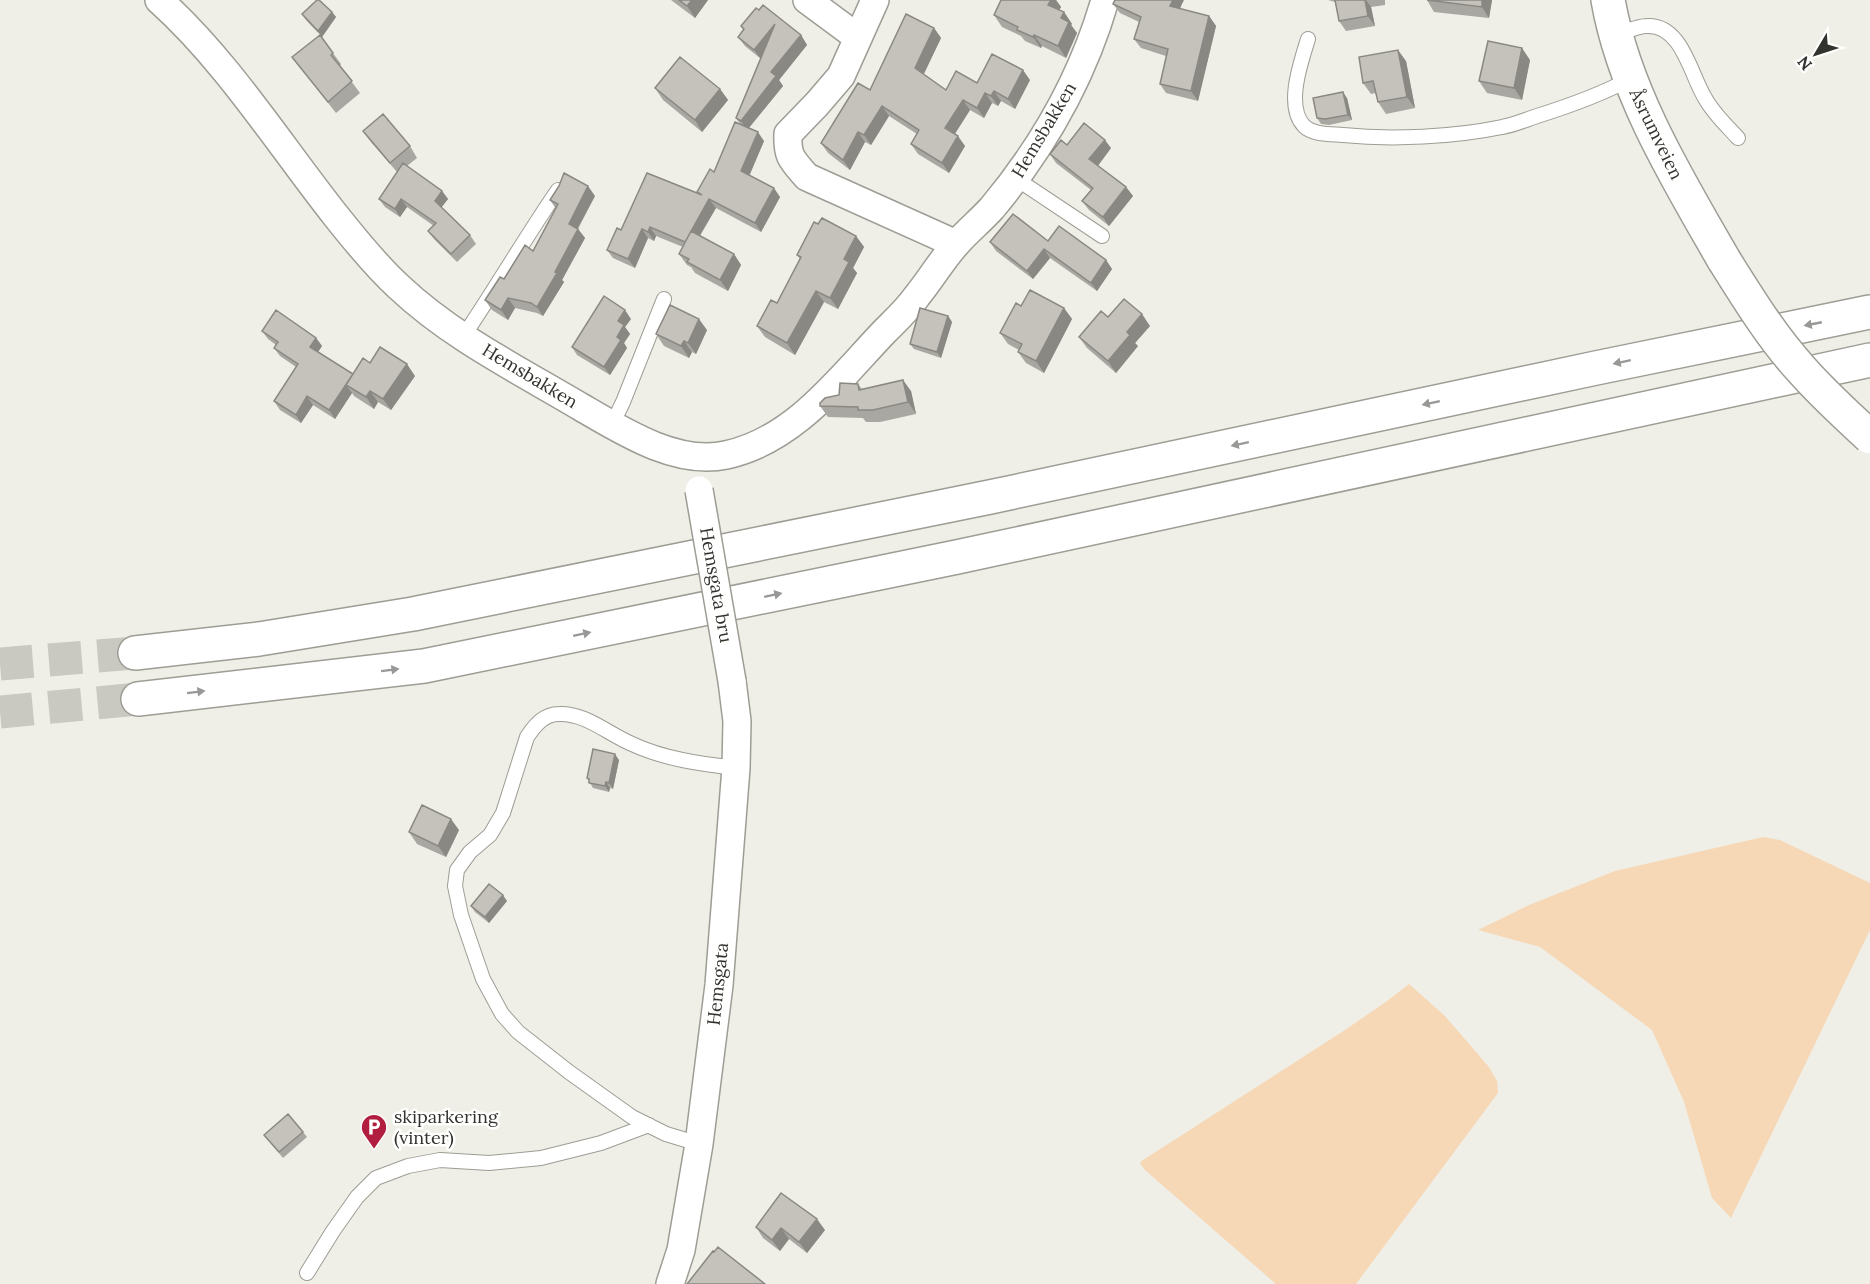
<svg xmlns="http://www.w3.org/2000/svg" width="1870" height="1284" font-family="Lora,serif">
  <style>
    .green { fill: #f6d8b7 }
    .lines { fill: none; stroke-linecap: round; stroke-linejoin: round }
    .motorway-tunnel { stroke: #c9c9c2; stroke-width: 33; stroke-dasharray: 33 16; stroke-linecap: butt }
    .service-casing { stroke: #9d9d95; stroke-width: 16 }
    .minor-casing { stroke: #9d9d95; stroke-width: 30 }
    .primary-casing { stroke: #9d9d95; stroke-width: 36 }
    .motorway-casing { stroke: #9d9d95; stroke-width: 36 }
    .service { stroke: #fff; stroke-width: 14 }
    .minor { stroke: #fff; stroke-width: 27 }
    .primary { stroke: #fff; stroke-width: 33 }
    .motorway { stroke: #fff; stroke-width: 33 }
    .minor-bridge-casing { stroke: #9d9d95; stroke-width: 30; stroke-linecap: butt }
    .primary-bridge-casing { stroke: #9d9d95; stroke-width: 36; stroke-linecap: butt }
    .minor-bridge { stroke: #fff; stroke-width: 27 }
    .primary-bridge { stroke: #fff; stroke-width: 33 }
    .wall { fill: #a9a7a1 }
    .shaded-wall { fill: #8a8883 }
    .building { fill: #c5c2bb; stroke: #8a8883; stroke-width: 1.5 }
    .oneway { fill: #989897 }
    .labels { text-anchor: middle; stroke-width: 5; stroke-linejoin: round; paint-order: stroke }
    .street-label { font-size: 18px; fill: #32322f; stroke: #fffffe }
    .poi-label { font-size: 18px; fill: #32322f; stroke: #fffffe; text-anchor: start }
  </style>
  <rect width="100%" height="100%" fill="#efefe7"/>
  <path class="green" d="M 1763,837 L 1780,840 L 1870,883 L 1870,930 L 1731,1218 L 1712,1198 L 1684,1102 L 1652,1030 L 1540,947 L 1478,930 L 1529,905 L 1615,871 Z
    M 1409,984 L 1445,1016 L 1489,1067 L 1497,1081 L 1498,1093 L 1356,1284 L 1276,1284 L 1146,1171 L 1141,1165 L 1140,1162 L 1345,1030 L 1387,1001 Z"/>
  <g class="lines">
    <path class="motorway-tunnel" d="M 0,664 L 135,653
      M 0,712 L 138,699"/>
    <g class="service-casing">
      <path id="service" d="M 1616,35 C 1626,32 1637,26 1647,26 C 1682,24 1691,76 1705,98 C 1713,113 1726,125 1738,138
        M 1308,39 C 1301,62 1285,106 1304,126 C 1313,135 1331,134 1343,135 C 1392,140 1454,137 1502,127 C 1514,125 1525,120 1537,116 C 1569,106 1600,95 1630,79
        M 1015,178 L 1102,236
        M 463,337 C 496,288 525,238 558,190
        M 612,425 L 623,402 L 664,299
        M 699,1144 L 666,1134 L 632,1117 L 569,1072 L 518,1032 L 502,1014 L 483,979 L 461,915 L 455,886 L 457,870 L 470,852 L 490,835 L 503,813 L 527,737 C 535,725 544,714 559,714 C 586,713 608,734 632,744 C 664,759 701,764 736,768
        M 307,1273 L 333,1231 L 357,1197 L 376,1178 L 408,1166 L 440,1160 L 489,1163 L 541,1158 L 601,1143 L 649,1125"/>
    </g>
    <g class="minor-casing">
      <path id="minor" d="M 159,0 C 227,61 279,144 336,216 C 355,240 376,266 399,287 C 452,337 519,370 581,407 C 622,431 677,466 726,455 C 795,440 839,379 885,331 C 896,320 908,309 917,296 C 931,279 943,258 958,242 C 969,230 981,220 992,208 C 1043,147 1083,76 1105,0
        M 807,0 L 857,37
        M 875,0 L 841,76 L 817,104 L 788,134 C 787,157 792,160 807,177 L 956,244
        M 670,1284 L 681,1250 L 699,1144 L 719,985 L 736,768 L 737,721 L 732,681"/>
    </g>
    <g class="primary-casing">
      <path id="primary" d="M 1608,0 C 1624,92 1678,180 1724,260"/>
    </g>
    <g class="motorway-casing">
      <path id="motorway" d="M 135,653 L 259,639 L 413,614 L 990,497 L 1596,368 L 1870,312
        M 138,699 L 424,666 L 957,557 L 1870,360"/>
    </g>
    <use href="#service" class="service"/>
    <use href="#minor" class="minor"/>
    <use href="#primary" class="primary"/>
    <use href="#motorway" class="motorway"/>
    <g class="minor-bridge-casing">
      <path id="minor-bridge" d="M 699,490 L 732,681"/>
    </g>
    <g class="primary-bridge-casing">
      <path id="primary-bridge" d="M 1724,260 C 1748,298 1771,336 1801,369 C 1822,393 1846,415 1870,437"/>
    </g>
    <use href="#minor-bridge" class="minor-bridge"/>
    <use href="#primary-bridge" class="primary-bridge"/>
  </g>
  <path class="wall" d="M 671,0 L 708,0 L 695,18 Z
    M 1001,0 L 1056,0 L 1061,7 L 1059,10 L 1064,12 L 1072,24 L 1071,25 L 1077,33 L 1066,58 L 1042,46 L 1041,48 L 1025,41 L 1021,36 L 1002,27 L 994,15 Z
    M 1115,0 L 1183,0 L 1180,9 L 1209,16 L 1216,26 L 1198,101 L 1166,93 L 1160,84 L 1166,56 L 1141,48 L 1134,39 L 1139,22 L 1120,13 L 1113,4 Z
    M 1328,0 L 1385,0 L 1385,5 L 1371,7 L 1375,26 L 1346,31 L 1339,21 L 1335,2 Z
    M 1427,0 L 1492,0 L 1489,18 L 1434,12 Z
    M 332,12 L 336,17 L 322,37 L 306,20 L 302,14 Z
    M 741,26 L 801,35 L 807,45 L 779,80 L 783,86 L 749,128 L 764,141 L 749,175 L 780,197 L 761,232 L 716,208 L 700,236 L 734,254 L 741,265 L 728,291 L 695,273 L 691,267 L 687,265 L 679,254 L 683,247 L 656,236 L 654,241 L 648,238 L 635,268 L 613,258 L 607,250 L 621,230 L 697,193 L 714,172 L 740,124 L 736,118 L 761,59 L 745,46 L 738,37 L 743,30 Z
    M 934,28 L 941,38 L 923,75 L 946,90 L 977,83 L 1030,80 L 1015,109 L 1001,101 L 998,106 L 992,103 L 984,118 L 970,110 L 955,134 L 965,146 L 949,173 L 918,154 L 911,144 L 917,134 L 889,116 L 871,145 L 865,142 L 850,170 L 828,153 L 821,143 L 870,90 Z
    M 333,53 L 341,64 L 340,66 L 360,93 L 336,113 L 292,57 Z
    M 1530,60 L 1522,100 L 1487,93 L 1479,81 Z
    M 1406,61 L 1415,108 L 1386,114 L 1378,102 L 1376,93 L 1371,94 L 1363,83 Z
    M 655,88 L 720,89 L 728,100 L 702,132 L 663,100 Z
    M 1347,98 L 1352,120 L 1329,125 L 1321,124 L 1317,118 Z
    M 363,131 L 410,146 L 417,158 L 407,166 L 442,191 L 448,199 L 441,208 L 470,235 L 476,244 L 457,262 L 434,239 L 428,231 L 434,226 L 407,207 L 400,217 L 385,207 L 379,199 L 397,172 L 371,142 Z
    M 1067,145 L 1111,148 L 1098,166 L 1126,187 L 1133,196 L 1109,226 L 1089,210 L 1082,201 L 1091,190 L 1056,163 L 1050,154 Z
    M 595,196 L 578,229 L 585,238 L 562,280 L 564,282 L 543,316 L 537,313 L 515,308 L 508,320 L 492,310 L 485,300 L 504,279 L 533,251 L 556,209 L 550,200 Z
    M 818,224 L 856,236 L 864,247 L 853,268 L 857,273 L 838,309 L 824,302 L 795,355 L 765,337 L 757,326 L 777,303 L 800,259 L 797,255 Z
    M 1048,241 L 1106,260 L 1112,269 L 1097,291 L 1050,258 L 1033,279 L 996,251 L 990,242 Z
    M 1021,306 L 1064,308 L 1072,319 L 1044,373 L 1026,363 L 1018,352 L 1019,350 L 1008,344 L 1000,333 Z
    M 948,316 L 952,322 L 941,358 L 914,349 L 910,344 Z
    M 1108,317 L 1150,326 L 1135,343 L 1138,346 L 1116,373 L 1087,348 L 1079,337 Z
    M 631,319 L 625,327 L 630,334 L 624,343 L 627,348 L 610,375 L 577,355 L 572,347 Z
    M 707,330 L 696,354 L 692,352 L 689,358 L 664,346 L 656,334 Z
    M 262,331 L 316,338 L 322,346 L 318,352 L 353,374 L 370,363 L 415,376 L 391,410 L 378,402 L 374,409 L 354,396 L 352,393 L 335,419 L 313,405 L 301,423 L 280,410 L 274,401 L 296,367 L 280,356 L 274,348 L 276,345 L 268,339 Z
    M 858,384 L 862,389 L 911,391 L 916,414 L 880,422 L 866,422 L 863,418 L 828,417 L 820,406 Z
    M 619,760 L 613,789 L 610,788 L 609,792 L 593,788 L 587,778 Z
    M 459,830 L 446,857 L 417,844 L 409,832 Z
    M 507,901 L 489,923 L 475,912 L 471,906 Z
    M 303,1132 L 307,1137 L 283,1158 L 264,1135 Z
    M 756,1227 L 825,1230 L 807,1253 L 789,1239 L 780,1251 L 763,1238 Z"/>
  <path class="shaded-wall" d="M 692,0 L 708,0 L 695,18 L 687,6 Z
    M 1051,0 L 1056,0 L 1061,7 L 1056,16 L 1048,5 Z
    M 1173,0 L 1184,0 L 1176,16 L 1170,6 Z
    M 1365,0 L 1366,0 L 1371,7 L 1375,26 L 1368,16 Z
    M 1482,0 L 1492,0 L 1489,18 L 1482,7 Z
    M 332,12 L 336,17 L 322,37 L 318,31 Z
    M 1064,12 L 1072,24 L 1071,25 L 1077,33 L 1066,58 L 1058,46 L 1061,18 Z
    M 1209,16 L 1216,26 L 1198,101 L 1191,91 Z
    M 775,24 L 761,59 L 754,50 Z
    M 934,28 L 941,38 L 922,78 L 915,68 Z
    M 801,35 L 807,45 L 779,80 L 783,86 L 747,130 L 741,121 L 771,72 Z
    M 1034,35 L 1042,46 L 1041,48 L 1033,37 Z
    M 1522,48 L 1530,60 L 1522,100 L 1514,88 Z
    M 1398,50 L 1406,61 L 1415,108 L 1407,97 Z
    M 1023,70 L 1030,80 L 1015,109 L 1008,99 Z
    M 720,89 L 728,100 L 702,132 L 695,120 Z
    M 994,91 L 1001,101 L 998,106 L 991,96 Z
    M 1343,92 L 1347,98 L 1352,120 L 1348,115 Z
    M 985,93 L 992,103 L 984,118 L 977,108 Z
    M 963,100 L 970,110 L 952,138 L 945,128 Z
    M 882,106 L 889,116 L 871,145 L 864,135 Z
    M 758,132 L 764,141 L 748,179 L 741,171 Z
    M 858,132 L 865,142 L 850,170 L 843,160 Z
    M 958,136 L 965,146 L 949,173 L 942,163 Z
    M 1105,140 L 1111,148 L 1096,168 L 1089,159 Z
    M 588,186 L 595,196 L 575,233 L 569,224 Z
    M 1126,187 L 1133,196 L 1109,226 L 1103,217 Z
    M 774,188 L 780,197 L 761,232 L 755,223 Z
    M 442,191 L 448,199 L 440,209 L 435,201 Z
    M 401,199 L 407,207 L 400,217 L 395,209 Z
    M 709,199 L 716,208 L 691,250 L 685,242 Z
    M 650,227 L 656,236 L 654,241 L 648,232 Z
    M 578,229 L 585,238 L 562,280 L 564,282 L 543,316 L 537,307 Z
    M 642,229 L 648,238 L 635,268 L 628,259 Z
    M 856,236 L 864,247 L 853,268 L 857,273 L 838,309 L 830,298 L 844,259 Z
    M 1044,249 L 1050,258 L 1033,279 L 1027,271 Z
    M 734,254 L 741,265 L 728,291 L 720,280 Z
    M 1106,260 L 1112,269 L 1097,291 L 1091,283 Z
    M 816,291 L 824,302 L 795,355 L 787,343 Z
    M 508,298 L 515,308 L 508,320 L 501,310 Z
    M 1064,308 L 1072,319 L 1044,373 L 1036,361 Z
    M 625,310 L 631,319 L 625,327 L 630,334 L 624,343 L 627,348 L 610,375 L 604,367 L 617,337 L 618,321 Z
    M 1142,314 L 1150,326 L 1135,343 L 1138,346 L 1116,373 L 1108,361 L 1127,332 Z
    M 948,316 L 952,322 L 941,358 L 937,352 Z
    M 699,319 L 707,330 L 696,354 L 688,343 Z
    M 316,338 L 322,346 L 316,355 L 310,347 Z
    M 684,341 L 692,352 L 689,358 L 681,346 Z
    M 407,364 L 415,376 L 391,410 L 383,399 Z
    M 903,380 L 911,391 L 916,414 L 908,402 Z
    M 346,385 L 352,393 L 335,419 L 329,410 Z
    M 370,391 L 378,402 L 374,409 L 366,397 Z
    M 307,396 L 313,405 L 301,423 L 296,415 Z
    M 615,754 L 619,760 L 613,789 L 609,783 Z
    M 606,782 L 610,788 L 609,792 L 605,786 Z
    M 451,819 L 459,830 L 446,857 L 438,846 Z
    M 503,895 L 507,901 L 489,923 L 485,917 Z
    M 817,1219 L 825,1230 L 807,1253 L 799,1242 Z
    M 781,1228 L 789,1239 L 780,1251 L 772,1240 Z"/>
  <path class="building" d="M 317,0 L 319,0 L 332,12 L 318,31 L 302,14 Z
    M 679,0 L 692,0 L 687,6 Z
    M 1001,0 L 1051,0 L 1048,5 L 1064,12 L 1061,18 L 1069,22 L 1058,46 L 1034,35 L 1033,37 L 1017,30 L 1018,27 L 994,15 Z
    M 1115,0 L 1173,0 L 1170,6 L 1209,16 L 1191,91 L 1160,84 L 1168,49 L 1134,39 L 1141,17 L 1113,4 Z
    M 1335,0 L 1365,0 L 1368,16 L 1339,21 Z
    M 1427,0 L 1482,0 L 1482,7 Z
    M 763,5 L 801,35 L 771,72 L 776,76 L 741,121 L 736,118 L 775,24 L 754,50 L 738,37 L 744,29 L 741,26 L 756,8 L 759,10 Z
    M 906,14 L 934,28 L 915,68 L 946,90 L 956,71 L 977,83 L 992,54 L 1023,70 L 1008,99 L 994,91 L 991,96 L 985,93 L 977,108 L 963,100 L 945,128 L 958,136 L 942,163 L 911,144 L 919,130 L 882,106 L 864,135 L 858,132 L 843,160 L 821,143 L 858,83 L 870,90 Z
    M 320,35 L 333,53 L 331,55 L 352,81 L 328,102 L 292,57 Z
    M 1488,41 L 1522,48 L 1514,88 L 1479,81 Z
    M 1398,50 L 1407,97 L 1378,102 L 1373,81 L 1363,83 L 1359,57 Z
    M 680,57 L 720,89 L 695,120 L 655,88 Z
    M 1343,92 L 1348,115 L 1325,119 L 1317,118 L 1313,98 Z
    M 383,114 L 410,146 L 390,163 L 363,131 Z
    M 735,122 L 758,132 L 741,171 L 774,188 L 755,223 L 709,199 L 685,242 L 650,227 L 648,232 L 642,229 L 628,259 L 607,250 L 617,228 L 621,230 L 647,173 L 702,195 L 697,192 L 710,169 L 714,172 Z
    M 1084,123 L 1105,140 L 1089,159 L 1126,187 L 1103,217 L 1082,201 L 1093,188 L 1050,154 L 1061,140 L 1067,145 Z
    M 403,163 L 442,191 L 435,201 L 470,235 L 451,254 L 428,231 L 436,223 L 401,199 L 395,209 L 379,199 Z
    M 564,173 L 588,186 L 569,224 L 578,229 L 555,272 L 557,273 L 537,307 L 531,303 L 508,298 L 501,310 L 485,300 L 500,277 L 504,279 L 525,245 L 533,251 L 558,204 L 550,200 L 559,186 Z
    M 1013,214 L 1048,241 L 1059,226 L 1106,260 L 1091,283 L 1044,249 L 1027,271 L 990,242 Z
    M 822,218 L 856,236 L 844,259 L 849,262 L 830,298 L 816,291 L 787,343 L 757,326 L 771,300 L 777,303 L 801,257 L 797,255 L 814,222 L 818,224 Z
    M 691,231 L 734,254 L 720,280 L 687,262 L 689,259 L 679,254 Z
    M 1030,290 L 1064,308 L 1036,361 L 1018,352 L 1022,344 L 1000,333 L 1016,303 L 1021,306 Z
    M 604,296 L 625,310 L 618,321 L 624,325 L 617,337 L 621,340 L 604,367 L 572,347 Z
    M 1124,299 L 1142,314 L 1127,332 L 1130,335 L 1108,361 L 1079,337 L 1101,311 L 1108,317 Z
    M 670,305 L 699,319 L 688,343 L 684,341 L 681,346 L 656,334 Z
    M 920,308 L 948,316 L 937,352 L 910,344 Z
    M 276,310 L 316,338 L 310,347 L 353,374 L 329,410 L 307,396 L 296,415 L 274,401 L 298,364 L 274,348 L 278,342 L 262,331 Z
    M 380,347 L 407,364 L 383,399 L 370,391 L 366,397 L 346,385 L 363,358 L 370,363 Z
    M 903,380 L 908,402 L 873,410 L 858,410 L 858,407 L 820,406 L 820,403 L 825,398 L 839,395 L 840,383 L 858,384 L 859,390 Z
    M 593,749 L 615,754 L 609,783 L 606,782 L 605,786 L 589,783 L 589,779 L 587,778 Z
    M 422,805 L 451,819 L 438,846 L 409,832 Z
    M 489,884 L 503,895 L 485,917 L 471,906 Z
    M 288,1114 L 303,1132 L 279,1152 L 264,1135 Z
    M 781,1193 L 817,1219 L 799,1242 L 781,1228 L 772,1240 L 756,1227 Z
    M 718,1247 L 765,1284 L 687,1284 L 713,1251 L 714,1252 Z"/>
  <defs><path id="oneway-solid" d="M-6-.8H1V-3.2L6.5 0L1 3.2V.8H-6Z" transform="scale(1.5)"/></defs>
  <g class="oneway">
    <use href="#oneway-solid" transform="translate(1813 324) rotate(169)"/>
    <use href="#oneway-solid" transform="translate(1622 362) rotate(168)"/>
    <use href="#oneway-solid" transform="translate(1431 403) rotate(168)"/>
    <use href="#oneway-solid" transform="translate(1240 444) rotate(168)"/>
    <use href="#oneway-solid" transform="translate(773 595) rotate(-12)"/>
    <use href="#oneway-solid" transform="translate(582 634) rotate(-12)"/>
    <use href="#oneway-solid" transform="translate(390 670) rotate(-7)"/>
    <use href="#oneway-solid" transform="translate(196 692) rotate(-7)"/>
  </g>
  <defs>
    <g id="parking-pin" transform="scale(1.35)"><path d="M0 17L-7.5 6A9.5 9.5 0 1 1 7.5 6Z" fill="#b11e40" stroke="#fffffe"/><path d="M-3.5-5.5H1a3.5 3.5 0 0 1 0 7H-1V5.5H-3.5ZM-1-3.4V-.6H.8a1.4 1.4 0 0 0 0-2.8Z" fill="#fff"/></g>
  </defs>
  <g fill-rule="evenodd">
    <use href="#parking-pin" x="374" y="1127"/>
  </g>
  <g class="labels">
    <g class="street-label">
      <text transform="translate(1044 130) rotate(-59)" y="6">Hemsbakken</text>
      <text transform="translate(1656 134) rotate(64)" y="6">Åsrumveien</text>
      <text transform="translate(530 376) rotate(31)" y="6">Hemsbakken</text>
      <text transform="translate(716 585) rotate(80)" y="6">Hemsgata bru</text>
      <text transform="translate(718 984) rotate(-84)" y="6">Hemsgata</text>
    </g>
    <g class="poi-label">
      <text x="394" y="1123">skiparkering<tspan x="394" dy="21">(vinter)</tspan></text>
    </g>
  </g>
  <g transform="translate(1816 54) rotate(231)" stroke="#fffffe" stroke-width="4.5" paint-order="stroke">
  <path d="M0-4.5L10 22L0 15L-10 22Z" fill="#32322f"/>
  <text y="-9" font-size="16" font-weight="bold" text-anchor="middle" fill="#32322f">N</text>
  </g>
</svg>
